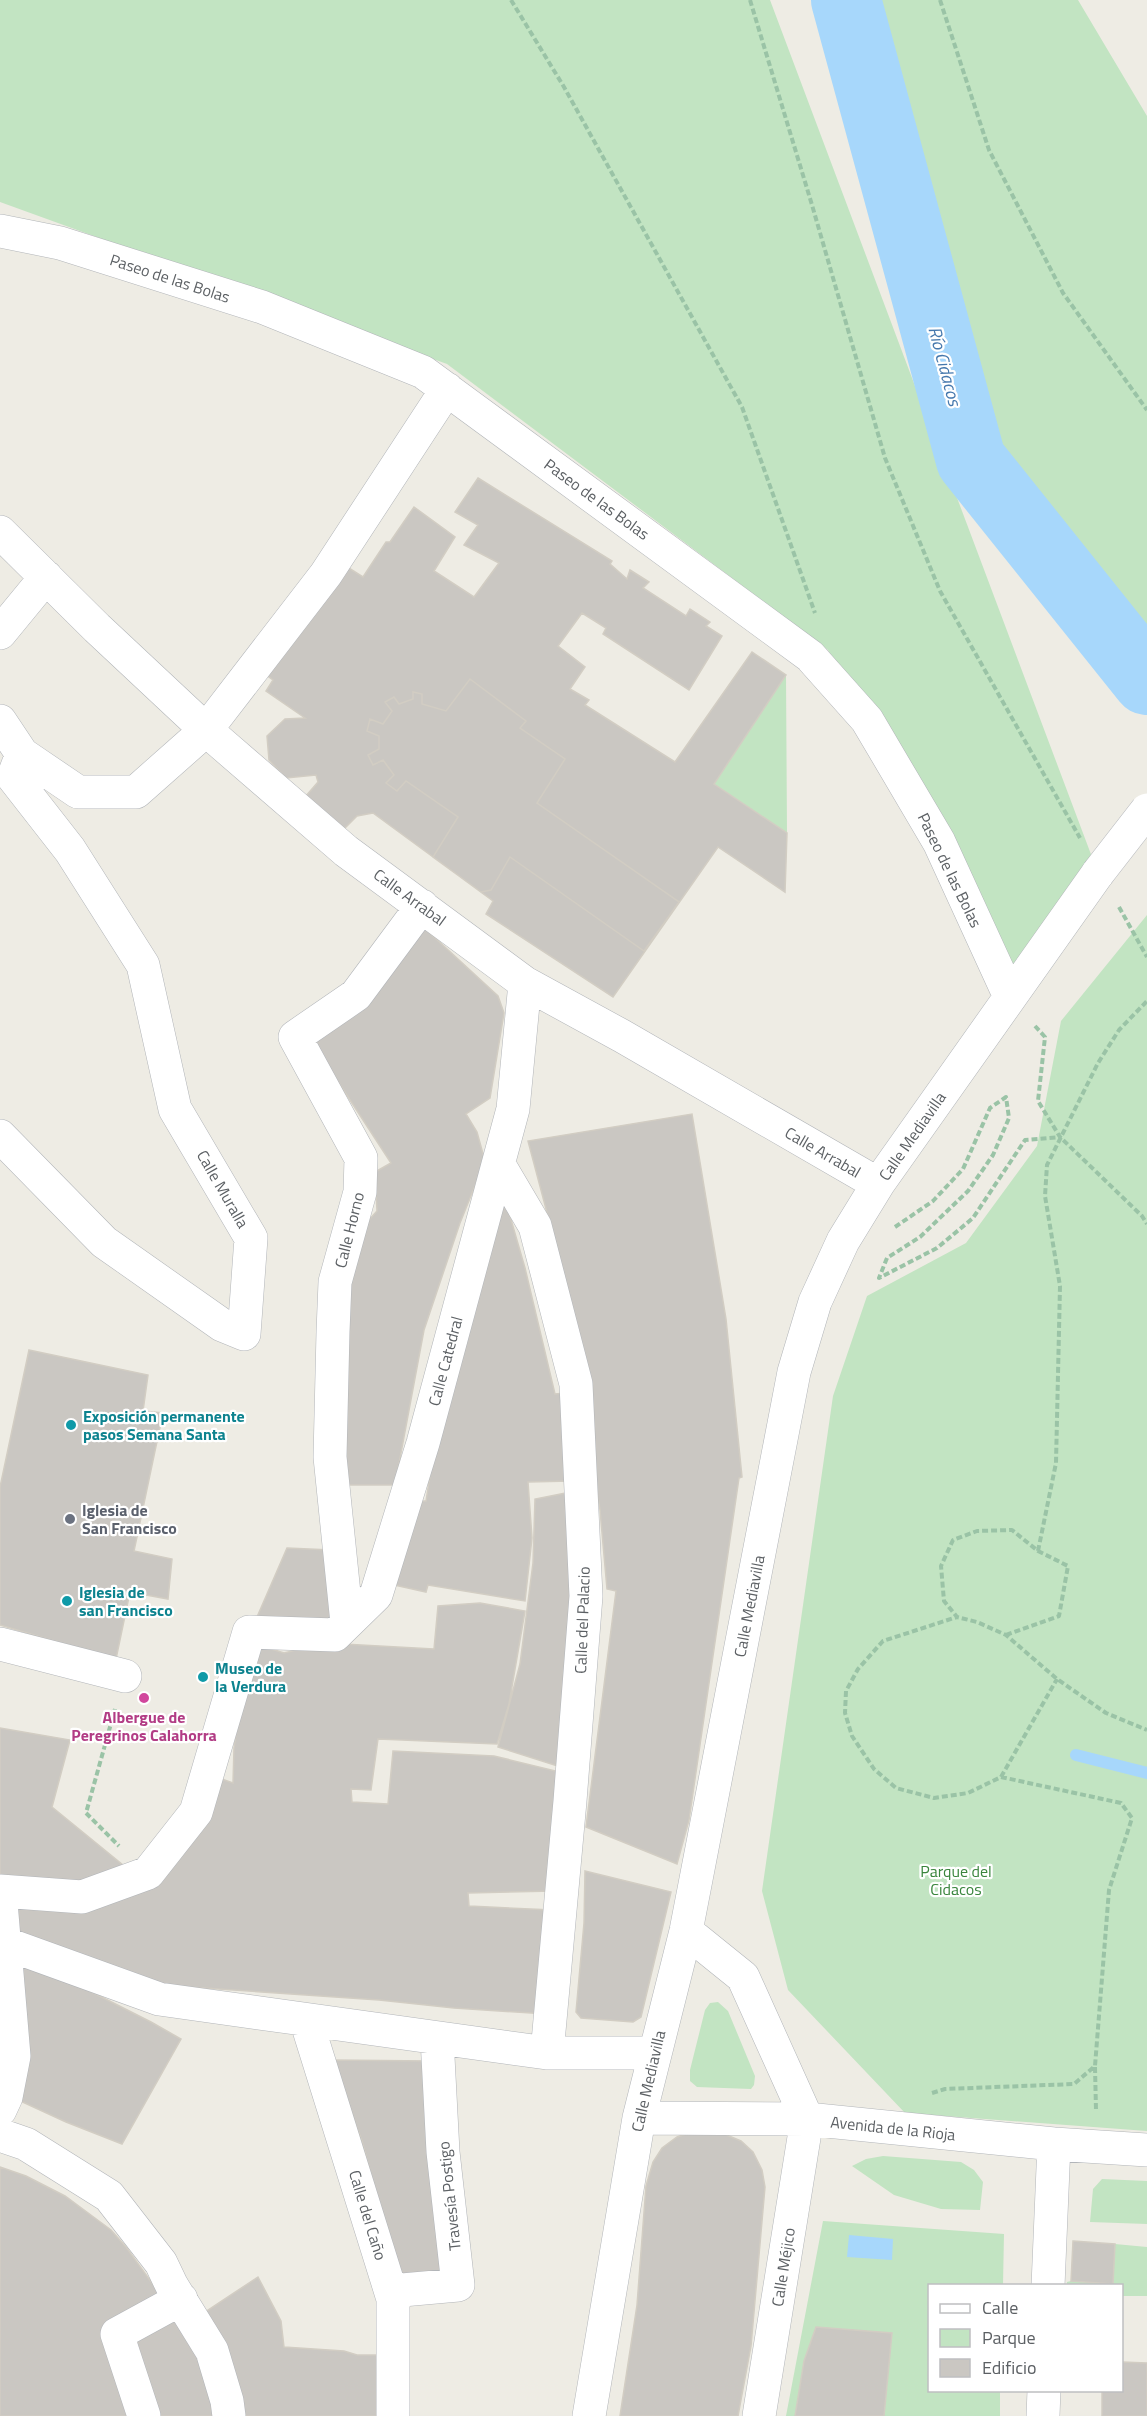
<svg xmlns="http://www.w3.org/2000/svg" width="1147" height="2416" font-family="'Titillium Web',sans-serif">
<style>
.green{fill:#c2e4c2}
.water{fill:#a7d7fb}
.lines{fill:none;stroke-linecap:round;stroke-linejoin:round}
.stream{stroke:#a7d7fb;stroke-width:12}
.river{stroke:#a7d7fb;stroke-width:70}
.building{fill:#cac7c2;stroke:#d2cdc3;stroke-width:1.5}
.minor-casing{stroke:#b2b5b9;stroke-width:34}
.path{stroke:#9ac3a6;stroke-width:4;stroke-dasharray:6 3;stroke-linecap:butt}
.minor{stroke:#fff;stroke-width:33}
.minor-bridge-casing{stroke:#b2b5b9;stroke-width:34;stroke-linecap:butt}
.minor-bridge{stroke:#fff;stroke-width:33}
.culture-dot{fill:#0f9aa8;stroke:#fff;stroke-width:2}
.worship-dot{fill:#6b7280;stroke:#fff;stroke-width:2}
.hotel-dot{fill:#d1479c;stroke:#fff;stroke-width:2}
.labels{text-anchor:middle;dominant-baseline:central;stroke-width:4.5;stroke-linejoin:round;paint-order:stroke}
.street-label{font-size:16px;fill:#5c6064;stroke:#fff}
.culture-label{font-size:16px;font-weight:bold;fill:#0d838f;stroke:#fff;text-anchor:start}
.worship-label{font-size:16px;font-weight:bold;fill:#5b616d;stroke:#fff;text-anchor:start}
.hotel-label{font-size:16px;font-weight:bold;fill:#b23c85;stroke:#fff}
.park-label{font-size:16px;fill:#3a853d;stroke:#fff}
.water-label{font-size:18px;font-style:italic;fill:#4578ad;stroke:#fff}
</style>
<rect width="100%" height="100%" fill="#eeece4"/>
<path class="green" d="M 0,0 L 770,0 L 1098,873 L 1010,997 L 828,650 L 447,364 L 0,202 Z
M 846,0 L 1078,0 L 1147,116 L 1147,680 L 971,460 Z
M 786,675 L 787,833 L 714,784 Z
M 1147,915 L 1147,2131 L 905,2113 L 788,1990 L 762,1891 L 833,1396 L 867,1296 L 966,1243 L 1037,1146 L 1061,1021 Z
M 718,2002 L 728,2011 L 755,2076 L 754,2085 L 751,2089 L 697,2087 L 690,2081 L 690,2070 L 705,2010 L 710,2003 Z
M 883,2156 L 961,2162 L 974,2170 L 983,2182 L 980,2210 L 941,2209 L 894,2195 L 852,2166 L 866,2159 Z
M 1102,2179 L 1147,2181 L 1147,2224 L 1090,2222 L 1093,2189 Z
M 823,2221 L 1004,2234 L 1003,2285 L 930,2286 L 930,2390 L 1000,2391 L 1000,2416 L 786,2416 Z
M 1115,2244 L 1147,2247 L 1147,2296 L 1122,2296 L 1122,2286 L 1067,2286 L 1067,2282 L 1071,2281 L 1113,2284 Z"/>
<path class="water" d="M 849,2235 L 893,2239 L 892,2260 L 847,2257 Z"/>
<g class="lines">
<path class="stream" d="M 1076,1755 L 1147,1773"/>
<path class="river" d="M 846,0 L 971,460 L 1147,680"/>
</g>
<path class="building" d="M 478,478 L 612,561 L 610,564 L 627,579 L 630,570 L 649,582 L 643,588 L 686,616 L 690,609 L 710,622 L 706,626 L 722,636 L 689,690 L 603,634 L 606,628 L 582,613 L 558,646 L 585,667 L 570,689 L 589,700 L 585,705 L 675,762 L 752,652 L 786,675 L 714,784 L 787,833 L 785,892 L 718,847 L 613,997 L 486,914 L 493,901 L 373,813 L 357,816 L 338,835 L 299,804 L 318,782 L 316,775 L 286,778 L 269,760 L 267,736 L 285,719 L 305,718 L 266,691 L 273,680 L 262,672 L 341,563 L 363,577 L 386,542 L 390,542 L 414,507 L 455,537 L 434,571 L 474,597 L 499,563 L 464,545 L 478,525 L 455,512 Z
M 470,679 L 526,721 L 520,728 L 565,759 L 537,803 L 679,902 L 644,951 L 510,857 L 491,890 L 481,892 L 433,857 L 458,817 L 406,781 L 397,791 L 386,783 L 394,775 L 383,760 L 373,765 L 368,755 L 379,749 L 379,736 L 367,731 L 370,719 L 383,724 L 392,711 L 385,702 L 394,697 L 399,704 L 413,699 L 413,692 L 422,694 L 422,704 L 446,711 Z
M 421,925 L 498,996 L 504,1013 L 490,1098 L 466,1114 L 477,1132 L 485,1161 L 460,1223 L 424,1330 L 395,1485 L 339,1485 L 348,1243 L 377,1211 L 375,1172 L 391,1163 L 309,1037 Z
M 692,1114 L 726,1319 L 742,1477 L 739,1478 L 689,1820 L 677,1864 L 586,1827 L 616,1591 L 607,1589 L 600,1510 L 563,1273 L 528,1141 Z
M 503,1192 L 525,1268 L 555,1394 L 565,1393 L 571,1481 L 528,1482 L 532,1538 L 525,1601 L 428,1585 L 426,1592 L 394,1585 L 411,1501 L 426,1501 L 433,1457 Z
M 29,1350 L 148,1375 L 143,1411 L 163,1413 L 134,1551 L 172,1559 L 168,1599 L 130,1592 L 116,1659 L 0,1625 L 0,1487 Z
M 576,1491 L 567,1769 L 498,1747 L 520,1664 L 533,1563 L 535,1499 Z
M 287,1548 L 331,1550 L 340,1620 L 257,1617 Z
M 480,1603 L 525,1611 L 509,1704 L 497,1744 L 378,1739 L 371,1790 L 351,1789 L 352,1802 L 388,1804 L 393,1751 L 494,1756 L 568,1774 L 553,1891 L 468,1893 L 469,1906 L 552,1910 L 546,2014 L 454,2008 L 379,2000 L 159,1985 L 9,1929 L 20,1899 L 164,1867 L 219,1778 L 233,1783 L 234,1748 L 240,1708 L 262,1646 L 284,1653 L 325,1643 L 434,1649 L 438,1606 Z
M 0,1728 L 70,1740 L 52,1807 L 129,1870 L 71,1886 L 0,1880 Z
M 585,1871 L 671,1892 L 641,2017 L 633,2022 L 581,2018 L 576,2012 L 584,1923 Z
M 12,1961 L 58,1975 L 151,2022 L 181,2039 L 122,2144 L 66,2122 L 16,2099 Z
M 331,2060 L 430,2061 L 452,2277 L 399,2278 L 362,2141 Z
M 717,2131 L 741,2141 L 753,2152 L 762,2170 L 765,2187 L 751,2346 L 738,2416 L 620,2416 L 637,2305 L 646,2186 L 653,2162 L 662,2148 L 677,2137 L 692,2132 Z
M 0,2167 L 26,2176 L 65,2196 L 111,2230 L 126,2247 L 165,2301 L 122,2326 L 137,2416 L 0,2416 Z
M 1073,2241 L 1115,2244 L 1113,2284 L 1071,2281 Z
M 258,2277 L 281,2321 L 284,2347 L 344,2351 L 357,2355 L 389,2355 L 384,2416 L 235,2416 L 199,2316 Z
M 176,2311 L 198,2343 L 222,2416 L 150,2416 L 123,2335 Z
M 816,2327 L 892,2333 L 884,2416 L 795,2416 L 804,2361 Z
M 1122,2362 L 1147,2363 L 1147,2416 L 1102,2416 L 1102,2390 L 1122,2390 Z"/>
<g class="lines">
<g class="minor-casing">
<path id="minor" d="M 0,231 L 60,243 L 262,307 L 423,372 L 810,656 L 867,720 L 939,842 L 1010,997
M 0,532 L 97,628 L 206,730 L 346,851 L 525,983 L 622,1036 L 878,1184
M 0,633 L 46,577
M 0,721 L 22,754 L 14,775
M 22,754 L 78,792 L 136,792 L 206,730 L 326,574 L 447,389
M 0,1136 L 104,1242 L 222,1325 L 244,1334 L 251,1238 L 175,1109 L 143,965 L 70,850 L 13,777
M 499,1165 L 535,1226 L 576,1384 L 586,1596 L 570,1801 L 547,2053
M 347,1623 L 330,1457 L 333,1332 L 335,1282 L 360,1192 L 361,1158 L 295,1037 L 356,995 L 422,906
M 0,1644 L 125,1676
M 0,1891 L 82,1897 L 148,1873 L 196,1812 L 249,1632 L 335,1635 L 376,1595 L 423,1443 L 513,1109 L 525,983
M 686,1931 L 743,1977 L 807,2119
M 4,1943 L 159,1999 L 547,2053 L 653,2053
M 306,2020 L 393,2299 L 393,2416
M 0,2110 L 6,2097 L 14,2056 L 0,1891
M 639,2118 L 807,2119 L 1054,2144 L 1147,2150
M 0,2135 L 26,2144 L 109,2196 L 161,2263 L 172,2286 L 212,2351 L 227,2401 L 229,2416
M 1048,2286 L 1054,2144
M 391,2291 L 458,2285 L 443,2152 L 437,2038
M 144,2416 L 117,2334 L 181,2299
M 589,2416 L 639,2118 L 686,1931 L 794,1372 L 815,1302 L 843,1241 L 878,1184 L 1098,873
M 759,2416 L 807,2119
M 1043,2416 L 1044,2390"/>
</g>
<path class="path" d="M 511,0 L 564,87 L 742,407 L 815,613
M 750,0 L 812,205 L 885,458 L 940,591 L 1080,838
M 940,0 L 989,150 L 1063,293 L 1147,410
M 1119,907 L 1147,957
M 1035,1026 L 1045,1037 L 1038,1101 L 1060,1137 L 1142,1216 L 1147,1224
M 895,1227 L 933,1201 L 963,1169 L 990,1108 L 1006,1097 L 1009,1118 L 993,1155 L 968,1191 L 920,1237 L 887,1258 L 879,1278 L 937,1248 L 973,1218 L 1025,1140 L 1060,1137
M 1038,1551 L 1056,1463 L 1060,1286 L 1045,1196 L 1047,1165 L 1098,1063 L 1119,1030 L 1147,1001
M 1006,1635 L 1059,1616 L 1068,1566 L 1038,1551 L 1012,1530 L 977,1531 L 953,1540 L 941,1566 L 944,1601 L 957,1617 L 977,1622 L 1006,1635 L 1057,1679 L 1106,1713 L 1147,1730
M 115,1709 L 86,1813 L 119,1846
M 1001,1777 L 1057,1679
M 1095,2067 L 1096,2110
M 932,2093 L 945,2089 L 1074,2084 L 1095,2066 L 1109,1890 L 1132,1818 L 1121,1803 L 1001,1777 L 968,1793 L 934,1798 L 896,1788 L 874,1769 L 852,1736 L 845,1713 L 846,1691 L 858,1669 L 883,1641 L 957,1617"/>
<use href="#minor" class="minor"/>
<g class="minor-bridge-casing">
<path id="minor-bridge" d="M 1098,873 L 1147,810"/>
</g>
<use href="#minor-bridge" class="minor-bridge"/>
</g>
<g class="culture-dot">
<circle cx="71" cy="1425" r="6"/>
<circle cx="67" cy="1601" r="6"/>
<circle cx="203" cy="1677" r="6"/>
</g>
<circle class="worship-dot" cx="70" cy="1519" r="6"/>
<circle class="hotel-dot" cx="144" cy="1698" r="6"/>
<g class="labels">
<g class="street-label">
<text transform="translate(170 278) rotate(18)">Paseo de las Bolas</text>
<text transform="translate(597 499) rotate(36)">Paseo de las Bolas</text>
<text transform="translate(950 870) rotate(64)">Paseo de las Bolas</text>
<text transform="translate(410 897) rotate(36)">Calle Arrabal</text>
<text transform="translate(912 1136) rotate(-55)">Calle Mediavilla</text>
<text transform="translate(823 1152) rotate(30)">Calle Arrabal</text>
<text transform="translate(223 1189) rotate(60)">Calle Muralla</text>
<text transform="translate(349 1230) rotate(-76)">Calle Horno</text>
<text transform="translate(445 1361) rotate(-75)">Calle Catedral</text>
<text transform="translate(749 1606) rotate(-79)">Calle Mediavilla</text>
<text transform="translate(582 1620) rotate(-88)">Calle del Palacio</text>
<text transform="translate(648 2081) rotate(-77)">Calle Mediavilla</text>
<text transform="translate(893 2128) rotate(6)">Avenida de la Rioja</text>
<text transform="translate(449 2196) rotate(-96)">Travesía Postigo</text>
<text transform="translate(368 2215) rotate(73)">Calle del Caño</text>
<text transform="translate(783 2267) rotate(-81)">Calle Méjico</text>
</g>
<g class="culture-label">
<text x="83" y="1416">Exposición permanente<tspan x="83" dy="18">pasos Semana Santa</tspan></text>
<text x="79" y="1592">Iglesia de<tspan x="79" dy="18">san Francisco</tspan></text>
<text x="215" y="1668">Museo de<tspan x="215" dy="18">la Verdura</tspan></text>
</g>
<g class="worship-label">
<text x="82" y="1510">Iglesia de<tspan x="82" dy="18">San Francisco</tspan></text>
</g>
<g class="hotel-label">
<text x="144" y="1717">Albergue de<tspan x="144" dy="18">Peregrinos Calahorra</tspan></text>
</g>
<g class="park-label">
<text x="956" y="1871">Parque del<tspan x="956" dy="18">Cidacos</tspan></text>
</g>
<g class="water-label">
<text transform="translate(945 366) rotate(75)">Río Cidacos</text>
</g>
</g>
<rect x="928" y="2284" width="195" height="108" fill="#ffffff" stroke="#bebfc1" stroke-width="1.5"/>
<rect x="940" y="2304" width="30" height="9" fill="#ffffff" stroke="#bebfc1" stroke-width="1.5"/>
<text x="982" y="2314" font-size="18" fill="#5c6064">Calle</text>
<rect x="940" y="2329" width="30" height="18" fill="#c2e4c2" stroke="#bebfc1" stroke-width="1.5"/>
<text x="982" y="2344" font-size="18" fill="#5c6064">Parque</text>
<rect x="940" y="2359" width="30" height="18" fill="#cac7c2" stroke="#bebfc1" stroke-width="1.5"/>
<text x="982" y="2374" font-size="18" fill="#5c6064">Edificio</text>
</svg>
